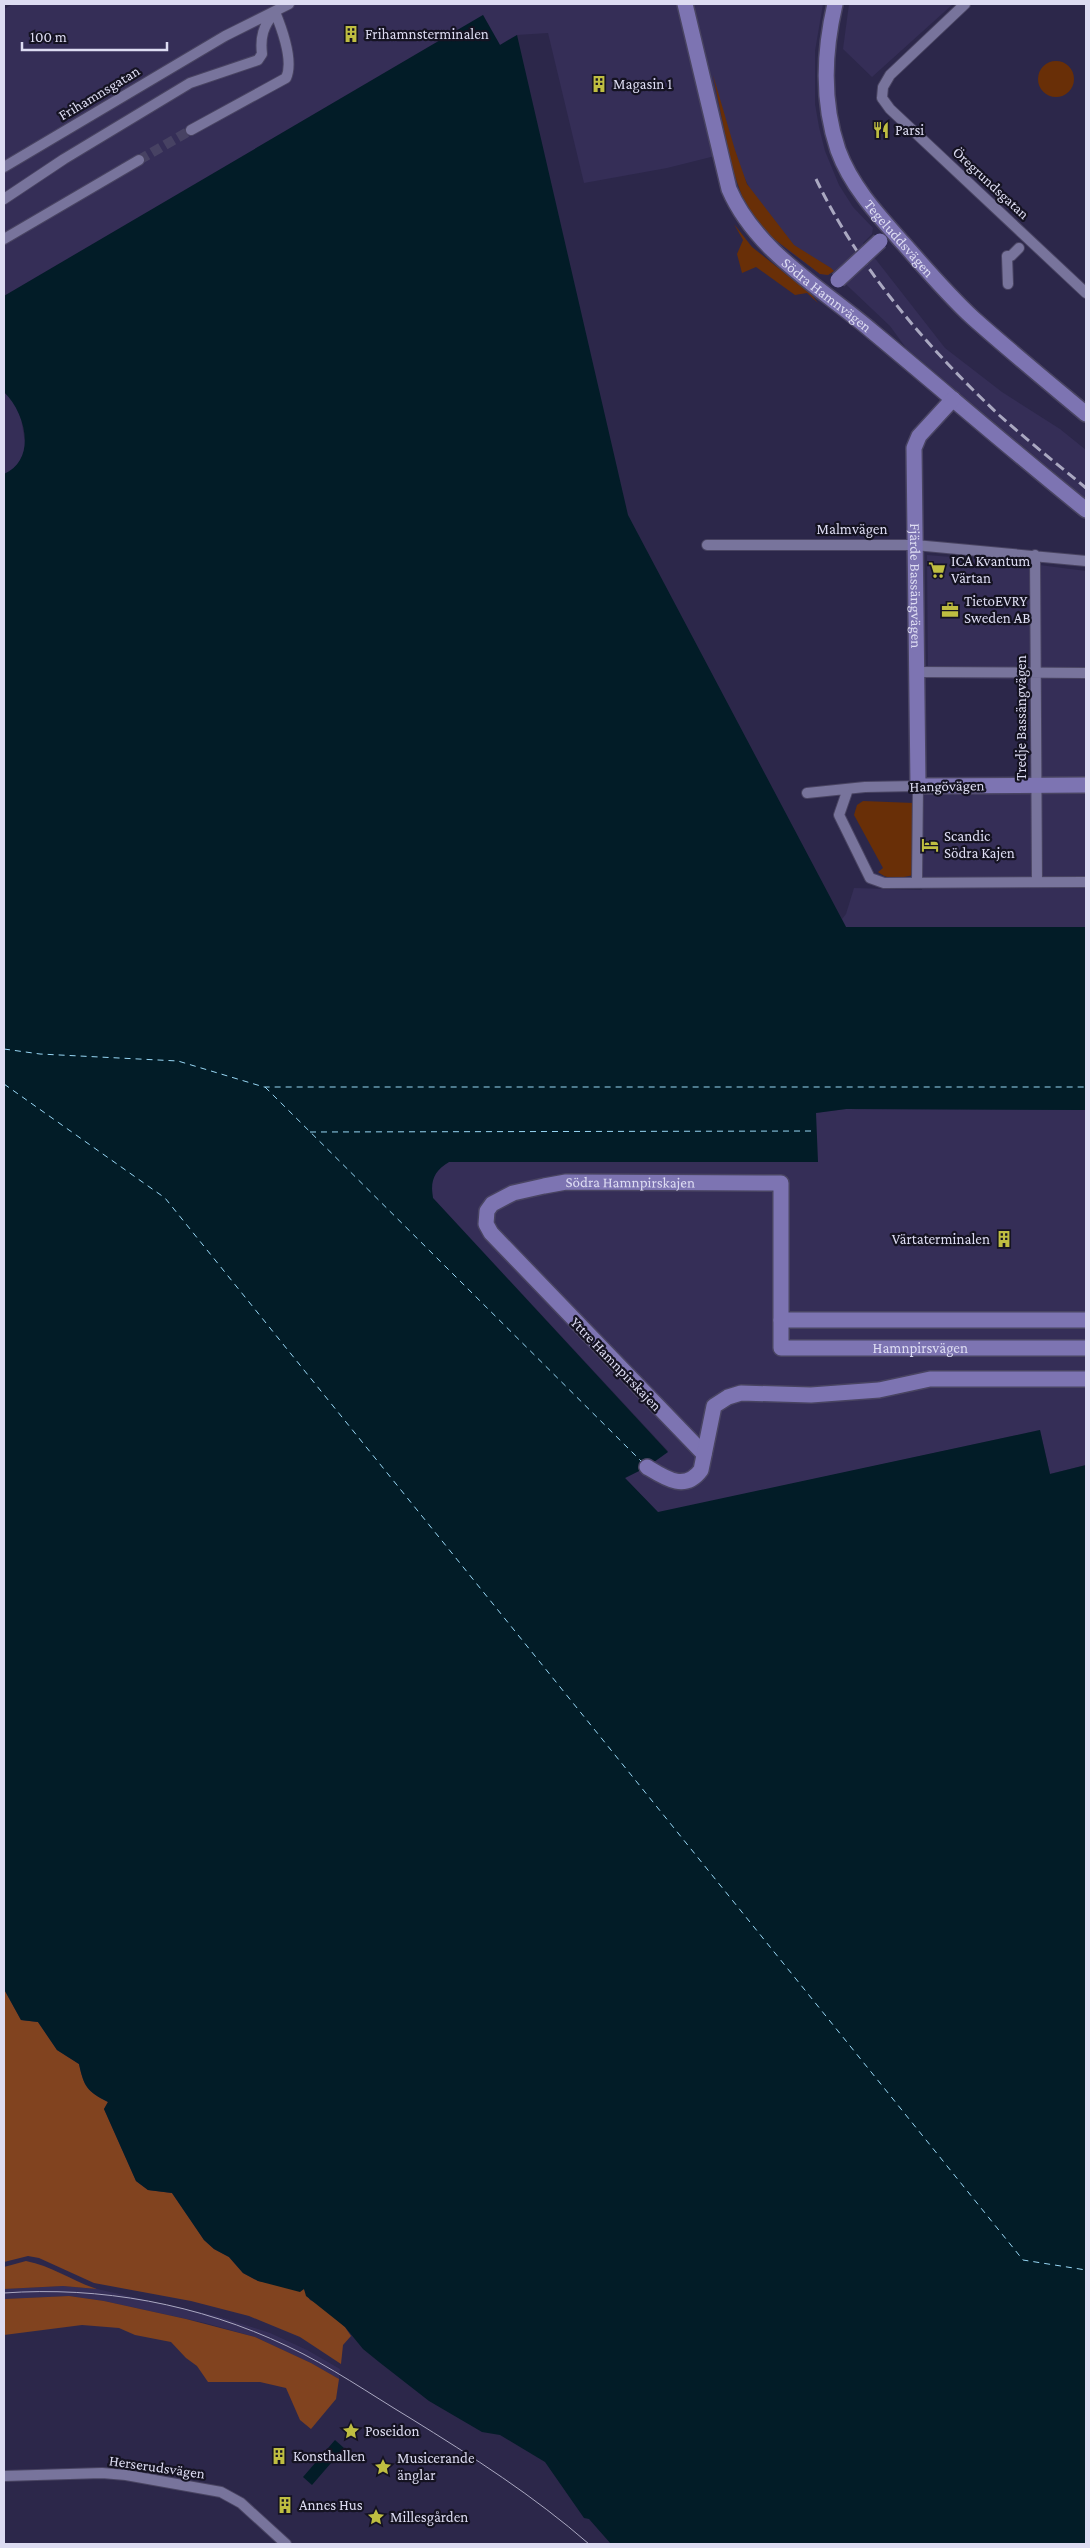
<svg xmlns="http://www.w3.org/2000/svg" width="1090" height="2548" font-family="'Crimson Pro',serif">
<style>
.built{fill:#352e57}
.green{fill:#692f07}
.forest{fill:#81431f}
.water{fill:#021c27}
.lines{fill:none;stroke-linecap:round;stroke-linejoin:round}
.ferry{stroke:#98d7f5;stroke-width:1;stroke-dasharray:6 5;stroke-linecap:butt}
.street-tunnel{stroke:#474263;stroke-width:10;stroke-dasharray:10 5;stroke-linecap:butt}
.street-casing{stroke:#494462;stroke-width:12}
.secondary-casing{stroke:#494462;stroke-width:18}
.street{stroke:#78749c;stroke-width:10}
.secondary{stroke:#7d74b2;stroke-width:15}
.tram{stroke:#aaa8c1;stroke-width:1}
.rail{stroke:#aaa8c1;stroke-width:3;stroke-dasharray:10 5;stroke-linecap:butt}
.secondary-bridge-casing{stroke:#494462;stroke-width:18;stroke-linecap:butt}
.secondary-bridge{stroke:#7d74b2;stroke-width:15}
.labels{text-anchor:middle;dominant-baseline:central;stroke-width:4.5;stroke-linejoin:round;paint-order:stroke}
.poi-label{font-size:15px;fill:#dddcf2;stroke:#151322;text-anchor:start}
.street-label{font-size:15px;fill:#dddcf2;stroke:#151322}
</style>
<rect width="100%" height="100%" fill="#2c274a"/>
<path class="built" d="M 13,4 L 823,4 L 815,51 L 815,104 L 819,127 L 825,151 L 839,185 L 853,207 L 873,228 L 872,234 L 863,243 L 945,348 L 1002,392 L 1060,429 L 1086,450 L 1086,499 L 906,348 L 890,326 L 833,272 L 828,275 L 820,274 L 777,242 L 742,173 L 735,151 L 667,168 L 584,183 L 548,33 L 517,35 L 500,45 L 483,15 L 4,296 L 4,9 Z
M 849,4 L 953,4 L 872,77 L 843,49 Z
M 4,392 L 14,402 L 21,419 L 26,449 L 16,469 L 4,474 Z
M 927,555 L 1024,563 L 1086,571 L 1086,927 L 846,927 L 842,919 L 846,914 L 854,888 L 922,890 L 923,794 L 1027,794 L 1032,775 L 1027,680 L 928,678 Z
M 846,1109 L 1086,1110 L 1086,1465 L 1050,1474 L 1040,1430 L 658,1513 L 625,1478 L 647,1467 L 668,1451 L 433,1198 L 431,1184 L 434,1175 L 439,1167 L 449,1162 L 817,1162 L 815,1113 Z
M 63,2286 L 97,2289 L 217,2316 L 270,2333 L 307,2350 L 340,2369 L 339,2379 L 311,2363 L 255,2337 L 205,2323 L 104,2301 L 69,2296 L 4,2299 L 4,2289 Z"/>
<path class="green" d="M1038 79a18 18 0 1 1 36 0a18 18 0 1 1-36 0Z
M 713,75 L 735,150 L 747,184 L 794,245 L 831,268 L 834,271 L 828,275 L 820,274 L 769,235 L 756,220 L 742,196 L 732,168 Z
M 734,224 L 752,247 L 811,294 L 818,303 L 807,293 L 795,295 L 756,267 L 742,273 L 737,254 L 743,240 Z
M 863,801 L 914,803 L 914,875 C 900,878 889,881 878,872 L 883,868 L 854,815 L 857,805 Z"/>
<path class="forest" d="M 4,1965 L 5,1991 L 21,2020 L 38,2022 L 57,2050 L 79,2064 C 84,2087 87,2091 108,2102 L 104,2109 L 136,2181 L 148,2190 L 172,2193 L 204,2240 L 214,2249 L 229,2257 L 243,2273 L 258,2281 L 304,2289 L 310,2300 L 319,2304 L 345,2327 L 351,2336 L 343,2345 L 341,2364 L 300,2337 L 249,2316 L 191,2301 L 94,2283 L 39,2258 L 28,2256 L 4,2262 Z
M 26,2261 C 52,2266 72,2281 97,2289 L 63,2286 L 4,2289 L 4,2267 Z
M 69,2296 L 104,2301 L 186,2319 L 255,2337 L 311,2363 L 339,2379 L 336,2399 L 311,2429 L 300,2420 L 286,2388 L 260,2382 L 208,2382 L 197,2366 L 186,2358 L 171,2342 L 135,2335 L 119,2328 L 82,2325 L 4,2335 L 4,2299 Z"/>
<path class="water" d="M 483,15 L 500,45 L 517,35 L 628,515 L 846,927 L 1086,927 L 1086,1110 L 846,1109 L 816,1113 L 818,1162 L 449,1162 C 434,1171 430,1181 433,1198 L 668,1452 L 647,1467 L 625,1478 L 658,1512 L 1040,1430 L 1050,1474 L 1086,1465 L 1086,2544 L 611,2544 L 589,2519 L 584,2518 L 545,2462 L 500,2435 L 482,2432 L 429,2401 L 379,2362 L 363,2349 L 345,2327 L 306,2296 L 304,2289 L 300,2292 L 258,2281 L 243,2273 L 229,2257 L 214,2249 L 204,2240 L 172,2193 L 148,2190 L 136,2181 L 104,2109 L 108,2102 C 87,2091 84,2087 79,2064 L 57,2050 L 38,2022 L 21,2020 L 5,1991 L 4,474 C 37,460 26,413 4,392 L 4,296 Z
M 335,2440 L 344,2448 L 312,2485 L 303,2477 Z"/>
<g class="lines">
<path class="ferry" d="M 4,1049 L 40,1054 L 178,1061 L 264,1087 L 1086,1087
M 4,1084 L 165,1198 L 1023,2260 L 1086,2270
M 265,1087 L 643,1463
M 310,1132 L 815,1131"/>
<path class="street-tunnel" d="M 139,160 L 191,130"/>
<g class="street-casing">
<path id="street" d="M 965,4 L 890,75 L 883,87 L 882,98 L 890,109 L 1086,293
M 4,167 L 225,36 L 289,4
M 4,199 L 64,159 L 190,83 L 258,60 L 262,54 C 260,37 263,26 275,12 C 282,29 294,61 286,78 L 191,130
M 4,239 L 139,160
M 1008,284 L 1007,256 L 1011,256 L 1019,248
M 707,545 L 915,545 L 1086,561
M 1035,555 L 1037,882
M 916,672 L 1086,673
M 848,789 L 839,815 L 870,878 L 884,883 L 1086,882
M 807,793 L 865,787 L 918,786 L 917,882
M 4,2476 L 102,2473 L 126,2475 L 221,2492 L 241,2503 L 286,2544"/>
</g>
<g class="secondary-casing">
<g id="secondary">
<path id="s1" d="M 685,4 L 729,189 C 756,252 823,289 873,332 C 944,391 1014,452 1086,510"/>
<path id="s2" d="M 835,4 C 824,51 822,103 838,150 C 851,186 878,215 903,243 C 926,269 948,295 973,318 C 1010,351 1049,383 1086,414"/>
<path id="s3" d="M 953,399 L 919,436 L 914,448 L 918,786 L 1086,785"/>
<path d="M 781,1320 L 1086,1320"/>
<path id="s4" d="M 704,1454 L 491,1233 L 486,1224 L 487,1211 L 492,1204 L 513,1193 L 544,1186 L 566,1182 L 781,1183 L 781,1348 L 1086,1348"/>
<path d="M 647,1467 C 665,1478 685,1492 701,1470 L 714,1406 L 728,1397 L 741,1393 L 811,1395 L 879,1390 L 930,1379 L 1086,1379"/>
</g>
</g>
<use href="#street" class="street"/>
<use href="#secondary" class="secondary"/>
<path class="tram" d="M 4,2293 C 100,2286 199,2304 287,2346 C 330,2366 370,2394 410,2418 C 473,2457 534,2496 589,2544"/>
<path class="rail" d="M 816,179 C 859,269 927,347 999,415 C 1027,440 1057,464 1086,488"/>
<g class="secondary-bridge-casing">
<path id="secondary-bridge" d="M 838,280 L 880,241"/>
</g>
<use href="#secondary-bridge" class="secondary-bridge"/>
</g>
<defs>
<g id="building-bare" transform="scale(1.35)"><path d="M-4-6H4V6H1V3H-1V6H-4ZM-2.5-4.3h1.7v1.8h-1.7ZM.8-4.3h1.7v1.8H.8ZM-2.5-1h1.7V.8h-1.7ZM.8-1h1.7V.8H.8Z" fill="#bfbe41" stroke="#151322" stroke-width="2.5" paint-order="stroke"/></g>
<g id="restaurant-bare" transform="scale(1.35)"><path d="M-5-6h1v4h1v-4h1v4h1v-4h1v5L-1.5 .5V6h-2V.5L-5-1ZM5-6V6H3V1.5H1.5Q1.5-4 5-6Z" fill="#bfbe41" stroke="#151322" stroke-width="2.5" paint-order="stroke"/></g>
<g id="supermarket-bare" transform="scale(1.35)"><path d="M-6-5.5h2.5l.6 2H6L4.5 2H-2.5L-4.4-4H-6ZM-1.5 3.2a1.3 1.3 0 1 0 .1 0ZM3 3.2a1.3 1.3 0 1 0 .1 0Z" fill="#bfbe41" stroke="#151322" stroke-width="2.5" paint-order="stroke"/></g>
<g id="office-bare" transform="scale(1.35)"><path d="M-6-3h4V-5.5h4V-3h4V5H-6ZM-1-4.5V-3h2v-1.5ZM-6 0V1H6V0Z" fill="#bfbe41" stroke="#151322" stroke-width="2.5" paint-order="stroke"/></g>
<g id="hotel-bare" transform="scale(1.35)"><path d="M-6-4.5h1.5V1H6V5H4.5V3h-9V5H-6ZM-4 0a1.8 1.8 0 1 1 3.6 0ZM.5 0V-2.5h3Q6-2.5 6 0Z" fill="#bfbe41" stroke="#151322" stroke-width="2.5" paint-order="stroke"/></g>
<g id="sight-bare" transform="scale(1.35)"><path d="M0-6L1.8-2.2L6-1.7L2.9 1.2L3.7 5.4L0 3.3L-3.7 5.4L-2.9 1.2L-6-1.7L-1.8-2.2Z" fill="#bfbe41" stroke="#151322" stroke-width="2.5" paint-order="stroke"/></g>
</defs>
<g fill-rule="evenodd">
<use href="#building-bare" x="351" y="34"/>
<use href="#building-bare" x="599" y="84"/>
<use href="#restaurant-bare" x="881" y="130"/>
<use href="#supermarket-bare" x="937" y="570"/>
<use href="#office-bare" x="950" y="610"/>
<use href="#hotel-bare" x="930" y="845"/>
<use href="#building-bare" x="1004" y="1239"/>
<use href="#sight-bare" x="351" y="2431"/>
<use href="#building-bare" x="279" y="2456"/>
<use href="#sight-bare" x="383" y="2467"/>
<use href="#building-bare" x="285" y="2505"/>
<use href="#sight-bare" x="376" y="2517"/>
</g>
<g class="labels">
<g class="poi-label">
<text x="365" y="34">Frihamnsterminalen</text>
<text x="613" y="84">Magasin 1</text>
<text x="895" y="130">Parsi</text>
<text x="951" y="561">ICA Kvantum<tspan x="951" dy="17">Värtan</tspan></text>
<text x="964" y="601">TietoEVRY<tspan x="964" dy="17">Sweden AB</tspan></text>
<text x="944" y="836">Scandic<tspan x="944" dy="17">Södra Kajen</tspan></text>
<text x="990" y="1239" text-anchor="end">Värtaterminalen</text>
<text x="365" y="2431">Poseidon</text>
<text x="293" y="2456">Konsthallen</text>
<text x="397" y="2458">Musicerande<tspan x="397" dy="17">änglar</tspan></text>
<text x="299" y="2505">Annes Hus</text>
<text x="390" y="2517">Millesgården</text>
</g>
<g class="street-label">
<text transform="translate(99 93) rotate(-31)">Frihamnsgatan</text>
<text transform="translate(991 183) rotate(43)">Öregrundsgatan</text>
<text stroke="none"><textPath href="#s2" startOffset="256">Tegeluddsvägen</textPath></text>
<text stroke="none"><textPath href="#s1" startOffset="336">Södra Hamnvägen</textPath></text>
<text x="852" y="529">Malmvägen</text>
<text stroke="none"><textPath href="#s3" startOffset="201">Fjärde Bassängvägen</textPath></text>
<text transform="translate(1021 718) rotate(-90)">Tredje Bassängvägen</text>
<text transform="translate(947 786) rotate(-1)">Hangövägen</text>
<text stroke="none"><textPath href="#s4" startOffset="481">Södra Hamnpirskajen</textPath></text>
<text stroke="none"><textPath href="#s4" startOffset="936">Hamnpirsvägen</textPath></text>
<text transform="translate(616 1364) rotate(46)">Yttre Hamnpirskajen</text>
<text transform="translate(157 2467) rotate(8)">Herserudsvägen</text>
</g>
</g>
<rect width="1090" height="2548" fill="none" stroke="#dddcf2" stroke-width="10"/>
<path d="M22 42v8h145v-8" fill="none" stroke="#dddcf2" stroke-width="2.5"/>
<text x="30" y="42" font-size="15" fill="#dddcf2" stroke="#151322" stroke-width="4" paint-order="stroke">100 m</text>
</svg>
